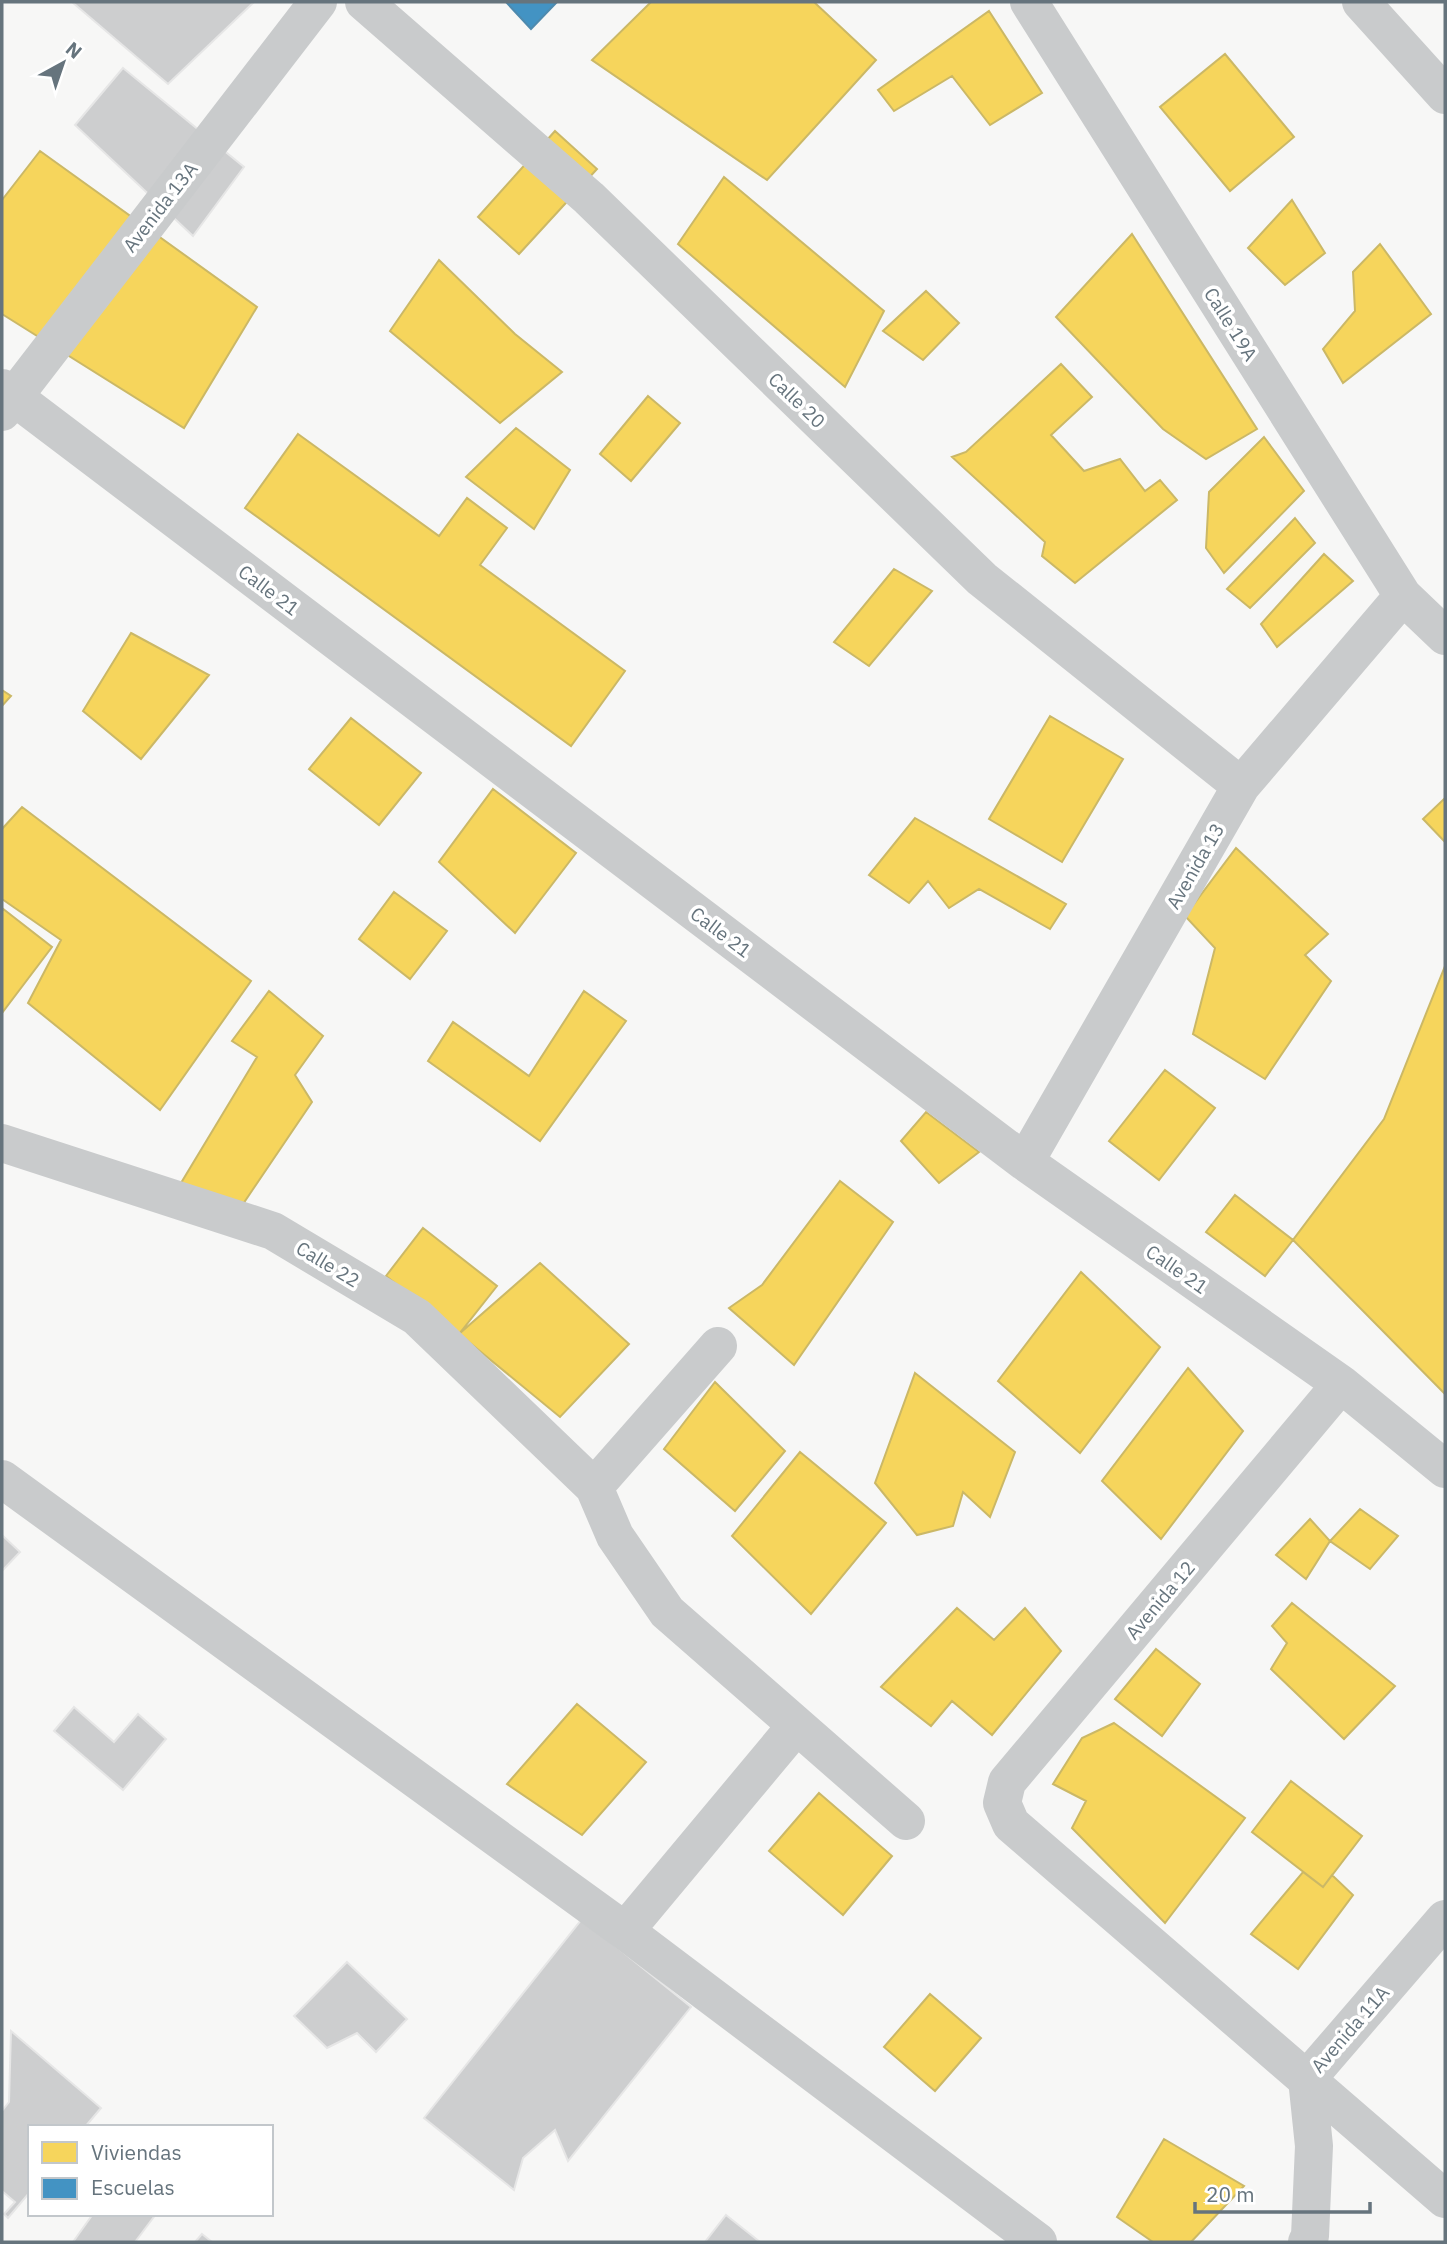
<svg xmlns="http://www.w3.org/2000/svg" width="1447" height="2244" font-family="'IBM Plex Sans',sans-serif">
<style>
.homes{fill:#f6d55c;stroke:#cbb866;stroke-width:2}
.schools{fill:#4393c3;stroke:#4e8aae;stroke-width:2}
.building{fill:#cdcecf;stroke:#e6e6e6;stroke-width:2}
.lines{fill:none;stroke-linecap:round;stroke-linejoin:round}
.minor{stroke:#c9cbcc;stroke-width:38}
.labels{text-anchor:middle;dominant-baseline:central;stroke-width:7;stroke-linejoin:round;paint-order:stroke}
.street-label{font-size:19px;fill:#66747d;stroke:#fff}
</style>
<rect width="100%" height="100%" fill="#f7f7f6"/>
<path class="homes" d="M 651,2 L 814,2 L 876,60 L 767,180 L 592,60 Z
M 989,11 L 1042,93 L 990,125 L 952,76 L 894,111 L 878,90 Z
M 1225,54 L 1294,137 L 1230,191 L 1160,107 Z
M 555,131 L 597,169 L 519,254 L 478,217 Z
M 40,151 L 257,307 L 184,428 L 2,314 L 2,200 Z
M 724,177 L 884,311 L 845,387 L 678,244 Z
M 1292,200 L 1325,253 L 1285,285 L 1248,248 Z
M 1132,234 L 1257,429 L 1206,459 L 1163,429 L 1056,317 Z
M 1380,244 L 1431,314 L 1343,383 L 1323,349 L 1355,311 L 1353,272 Z
M 439,260 L 515,334 L 562,372 L 500,423 L 390,331 Z
M 926,291 L 959,323 L 923,360 L 883,331 Z
M 1061,364 L 1092,397 L 1051,435 L 1084,471 L 1120,459 L 1145,491 L 1160,480 L 1177,500 L 1075,583 L 1042,556 L 1045,542 L 952,457 L 966,452 Z
M 648,396 L 680,423 L 631,481 L 600,454 Z
M 516,428 L 570,470 L 534,529 L 466,477 Z
M 298,434 L 439,536 L 467,498 L 507,528 L 480,565 L 625,671 L 571,746 L 245,508 Z
M 1264,437 L 1304,491 L 1224,573 L 1206,548 L 1209,492 Z
M 1295,518 L 1315,543 L 1250,608 L 1227,589 Z
M 1324,554 L 1353,581 L 1277,647 L 1261,624 Z
M 894,569 L 932,591 L 869,666 L 834,642 Z
M 131,633 L 209,675 L 141,759 L 83,711 Z
M 2,690 L 11,696 L 2,706 Z
M 1050,716 L 1123,759 L 1062,862 L 989,819 Z
M 351,718 L 421,773 L 379,825 L 309,769 Z
M 493,789 L 576,853 L 515,933 L 439,862 Z
M 1445,798 L 1445,842 L 1423,819 Z
M 22,807 L 251,981 L 160,1110 L 28,1003 L 61,940 L 2,899 L 2,829 Z
M 915,818 L 1066,904 L 1050,929 L 979,889 L 949,908 L 928,881 L 909,903 L 869,875 Z
M 1236,848 L 1328,934 L 1305,955 L 1331,981 L 1265,1079 L 1193,1034 L 1215,948 L 1185,916 Z
M 394,892 L 447,931 L 410,979 L 359,939 Z
M 2,908 L 52,947 L 2,1013 Z
M 1445,966 L 1445,1394 L 1293,1240 L 1384,1119 Z
M 269,991 L 323,1036 L 295,1075 L 312,1102 L 241,1207 L 178,1188 L 257,1057 L 232,1041 Z
M 584,991 L 626,1021 L 540,1141 L 428,1061 L 453,1022 L 529,1076 Z
M 1165,1070 L 1215,1108 L 1159,1180 L 1109,1141 Z
M 926,1112 L 979,1152 L 939,1183 L 901,1141 Z
M 840,1181 L 893,1222 L 794,1365 L 729,1308 L 762,1285 Z
M 1235,1195 L 1293,1240 L 1265,1276 L 1206,1232 Z
M 423,1228 L 497,1286 L 459,1334 L 386,1276 Z
M 540,1263 L 629,1344 L 560,1417 L 459,1334 Z
M 1081,1272 L 1160,1347 L 1080,1453 L 998,1381 Z
M 1188,1368 L 1243,1431 L 1161,1539 L 1102,1481 Z
M 915,1373 L 1015,1452 L 990,1517 L 963,1492 L 953,1526 L 917,1535 L 875,1483 Z
M 715,1382 L 785,1451 L 735,1511 L 664,1449 Z
M 800,1452 L 886,1523 L 811,1614 L 732,1536 Z
M 1360,1509 L 1398,1536 L 1370,1569 L 1330,1541 Z
M 1310,1519 L 1330,1541 L 1306,1579 L 1276,1555 Z
M 1292,1603 L 1395,1686 L 1344,1739 L 1271,1669 L 1287,1643 L 1272,1626 Z
M 957,1608 L 994,1640 L 1025,1608 L 1061,1651 L 992,1735 L 952,1701 L 931,1726 L 881,1687 Z
M 1156,1649 L 1200,1684 L 1162,1736 L 1115,1699 Z
M 577,1704 L 646,1762 L 582,1835 L 507,1784 Z
M 1114,1723 L 1245,1818 L 1165,1923 L 1072,1828 L 1086,1801 L 1053,1784 L 1082,1738 Z
M 1291,1781 L 1362,1836 L 1323,1887 L 1252,1832 Z
M 819,1793 L 892,1856 L 843,1915 L 769,1851 Z
M 1303,1872 L 1323,1887 L 1332,1875 L 1353,1895 L 1298,1969 L 1251,1934 Z
M 930,1994 L 981,2038 L 935,2091 L 884,2047 Z
M 1164,2139 L 1244,2186 L 1191,2242 L 1153,2242 L 1117,2217 Z"/>
<path class="schools" d="M 506,2 L 557,2 L 531,29 Z"/>
<path class="building" d="M 72,2 L 254,2 L 168,84 Z
M 123,68 L 244,167 L 193,236 L 75,125 Z
M 2,1535 L 20,1552 L 2,1571 Z
M 74,1707 L 114,1742 L 138,1714 L 166,1739 L 123,1790 L 54,1731 Z
M 582,1919 L 691,2007 L 568,2161 L 555,2130 L 523,2158 L 514,2190 L 424,2118 Z
M 347,1962 L 407,2019 L 376,2052 L 357,2033 L 327,2048 L 294,2016 Z
M 11,2031 L 101,2108 L 85,2127 L 30,2127 L 30,2192 L 8,2218 L 4,2214 L 15,2202 L 2,2191 L 2,2111 L 9,2102 Z
M 93,2214 L 156,2214 L 135,2242 L 73,2242 Z
M 726,2215 L 760,2242 L 705,2242 Z
M 202,2234 L 212,2242 L 195,2242 Z"/>
<g class="lines">
<path class="minor" d="M 364,2 L 589,198 L 982,579 L 1241,786
M 1029,2 L 1403,596 L 1445,636
M 1361,2 L 1445,95
M 2,388 L 1025,1162 L 1341,1384 L 1445,1469
M 2,412 L 318,2
M 2,1143 L 273,1231 L 417,1317 L 594,1487
M 1025,1162 L 1241,786 L 1403,596
M 718,1346 L 594,1487 L 615,1536 L 667,1612 L 906,1821
M 1341,1384 L 1007,1782 L 1002,1803 L 1011,1824 L 1445,2199
M 2,1479 L 625,1931 L 1038,2242
M 625,1931 L 796,1726
M 1307,2242 L 1310,2236 L 1314,2146 L 1307,2079 L 1445,1919"/>
</g>
<g class="labels">
<g class="street-label">
<text transform="translate(160 207) rotate(-52)">Avenida 13A</text>
<text transform="translate(1231 324) rotate(58)">Calle 19A</text>
<text transform="translate(797 400) rotate(44)">Calle 20</text>
<text transform="translate(269 590) rotate(37)">Calle 21</text>
<text transform="translate(1195 866) rotate(-60)">Avenida 13</text>
<text transform="translate(721 932) rotate(37)">Calle 21</text>
<text transform="translate(328 1264) rotate(31)">Calle 22</text>
<text transform="translate(1177 1269) rotate(35)">Calle 21</text>
<text transform="translate(1160 1600) rotate(-50)">Avenida 12</text>
<text transform="translate(1350 2029) rotate(-49)">Avenida 11A</text>
</g>
</g>
<rect width="1447" height="2244" fill="none" stroke="#66747d" stroke-width="7"/>
<rect x="28" y="2125" width="245" height="91" fill="#ffffff" stroke="#c2c7cb" stroke-width="2"/>
<rect x="42" y="2142" width="35" height="21" fill="#f6d55c" stroke="#c2c7cb" stroke-width="2"/>
<text x="91" y="2160" font-size="21" fill="#66747d">Viviendas</text>
<rect x="42" y="2178" width="35" height="21" fill="#4393c3" stroke="#c2c7cb" stroke-width="2"/>
<text x="91" y="2195" font-size="21" fill="#66747d">Escuelas</text>
<g transform="translate(63 63) rotate(40)" stroke="#ffffff" stroke-width="5" paint-order="stroke">
<path d="M0-5L12 26L0 18L-12 26Z" fill="#66747d"/>
<text y="-10" font-size="19" font-weight="bold" text-anchor="middle" fill="#66747d">N</text>
</g>
<path d="M1195 2202v10h175v-10" fill="none" stroke="#66747d" stroke-width="3.5"/>
<text x="1206" y="2202" font-size="21" fill="#66747d" stroke="#ffffff" stroke-width="5" paint-order="stroke">20 m</text>
</svg>
